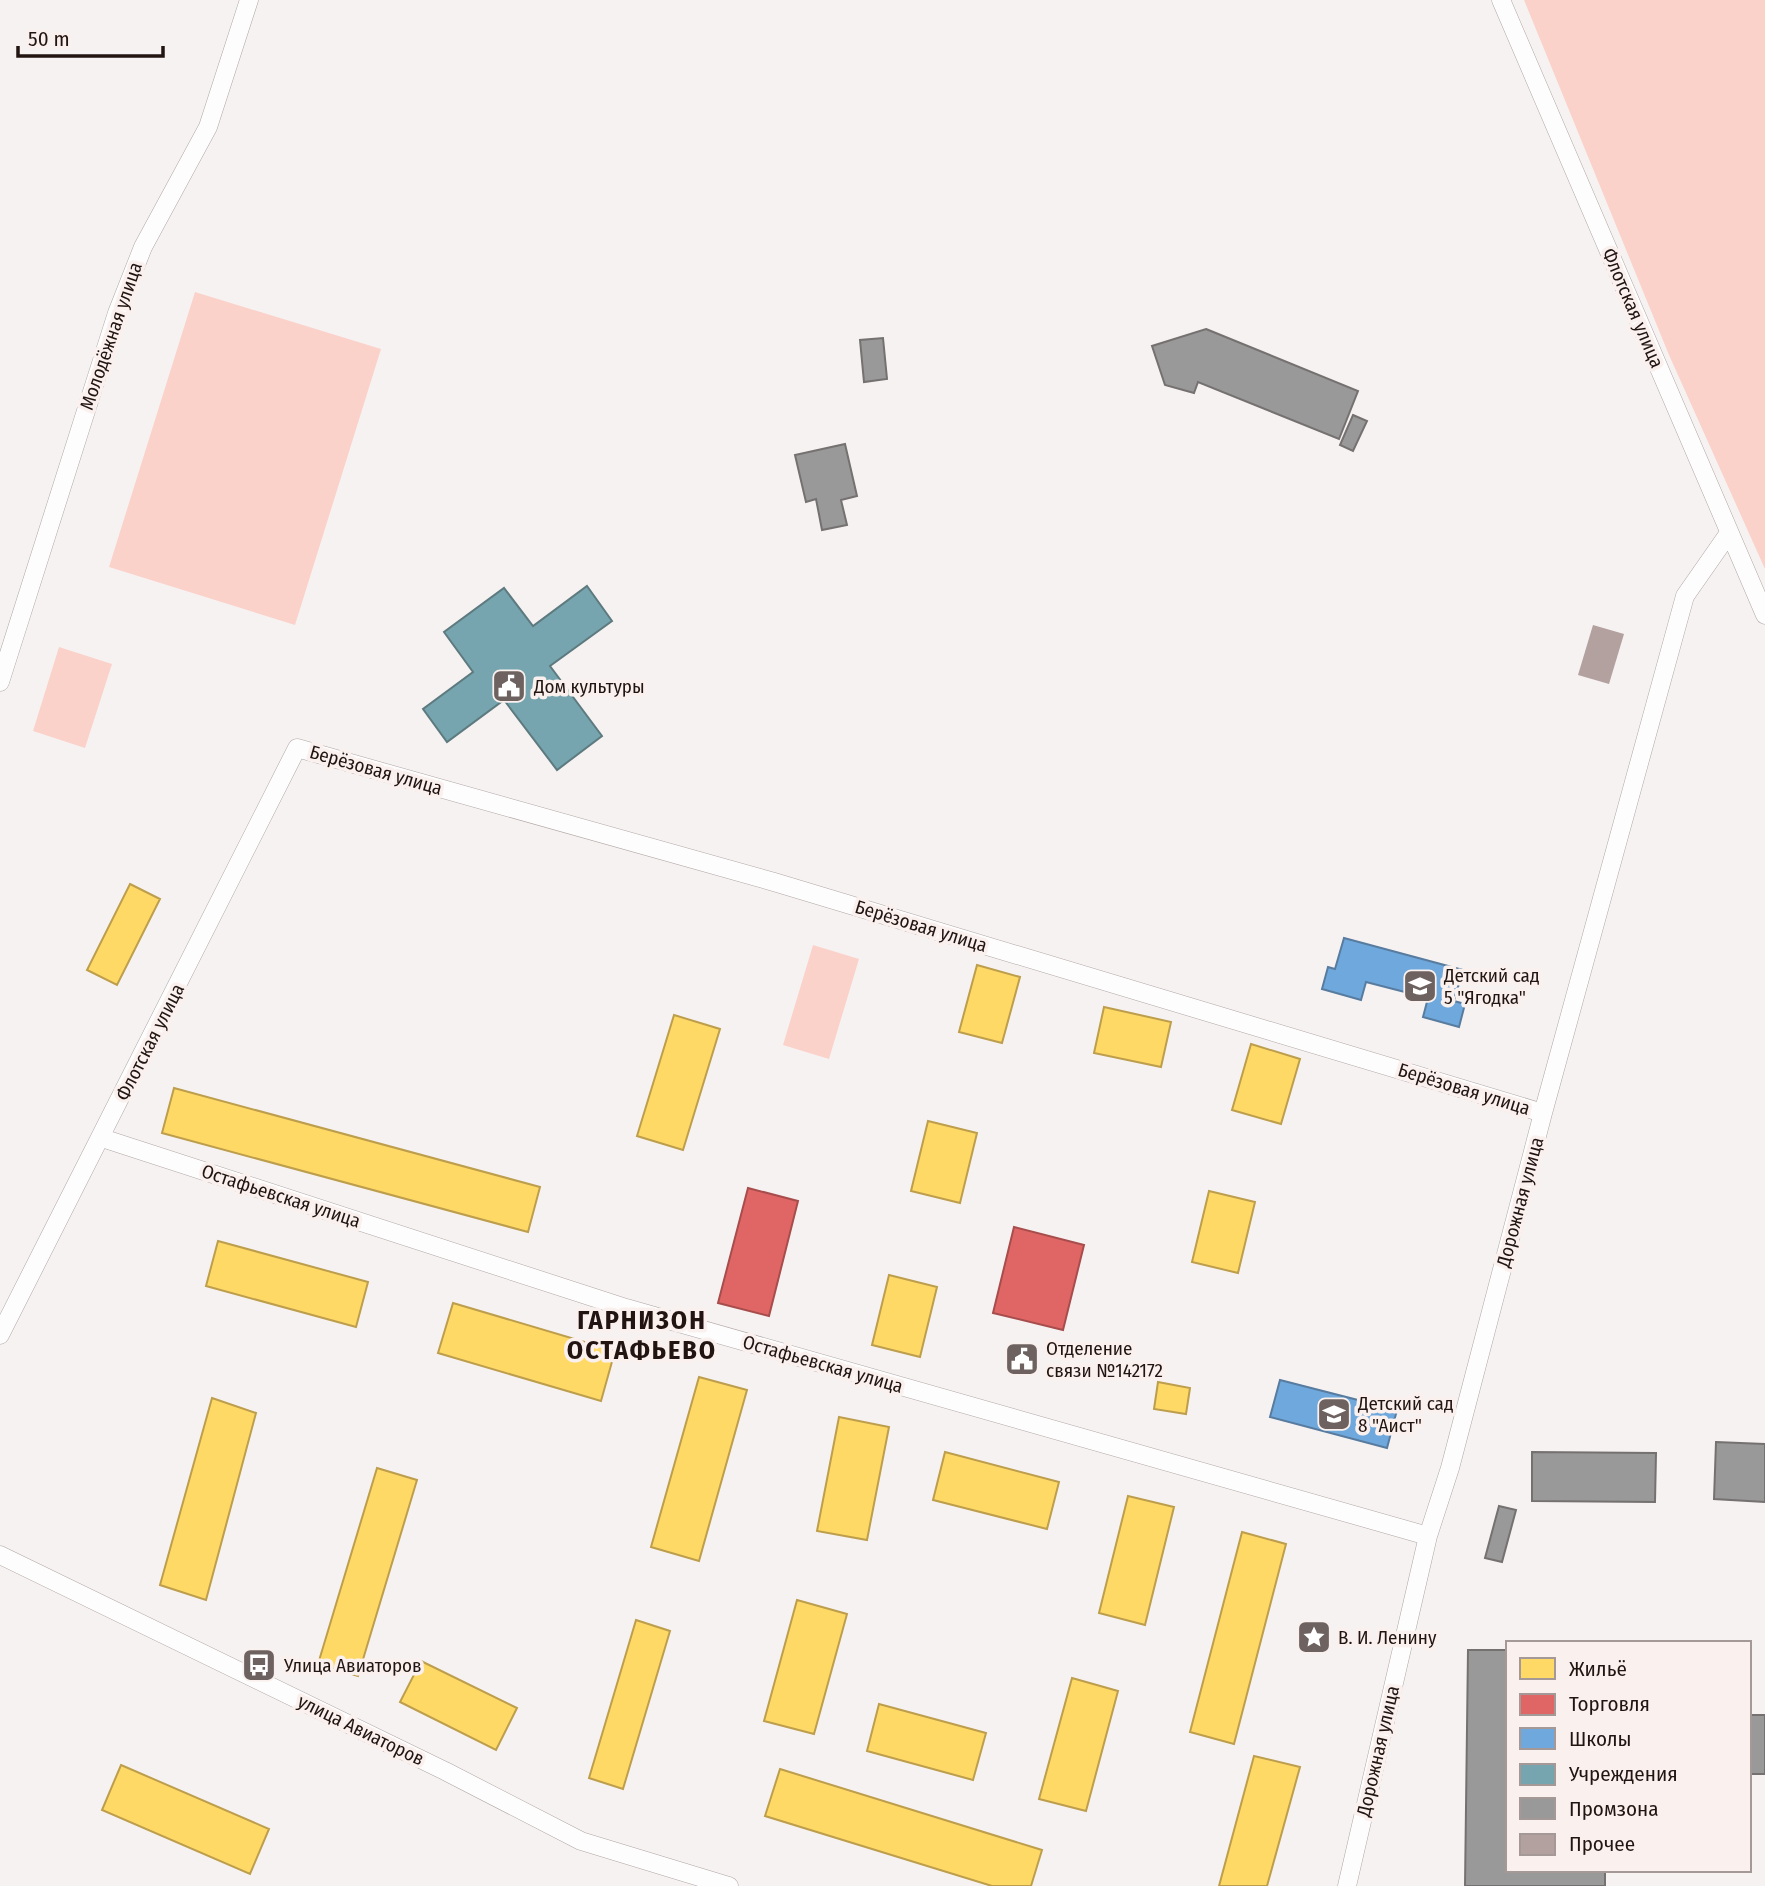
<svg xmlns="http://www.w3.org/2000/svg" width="1765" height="1886" font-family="'Fira Sans Condensed',sans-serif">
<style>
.green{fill:#fad2ca}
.homes{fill:#ffd966;stroke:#bd9e4c;stroke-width:2}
.shops{fill:#e06666;stroke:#a74d4c;stroke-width:2}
.schools{fill:#6fa8dc;stroke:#587c9f;stroke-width:2}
.public{fill:#76a5af;stroke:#5d7a7f;stroke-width:2}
.industry{fill:#999;stroke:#757170;stroke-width:2}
.building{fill:#b2a19e}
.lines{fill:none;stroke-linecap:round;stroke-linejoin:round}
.minor-casing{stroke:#afa6a4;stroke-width:19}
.minor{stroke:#fefdfd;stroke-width:18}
.labels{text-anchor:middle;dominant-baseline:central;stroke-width:7;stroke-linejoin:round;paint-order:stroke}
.street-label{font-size:19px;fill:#221410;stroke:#faf1ef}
.poi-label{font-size:19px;fill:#221410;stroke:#faf1ef;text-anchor:start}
.district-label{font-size:26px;font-weight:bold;letter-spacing:2px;fill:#221410;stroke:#faf1ef}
</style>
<rect width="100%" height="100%" fill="#f7f2f2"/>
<path class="green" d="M 1524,0 L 1765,0 L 1765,569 L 1669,355 Z
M 195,292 L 381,349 L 295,625 L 109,567 Z
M 59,647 L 112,664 L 85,748 L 33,731 Z
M 813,945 L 859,959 L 829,1059 L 783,1045 Z"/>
<path class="homes" d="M 130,884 L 160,899 L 117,985 L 87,970 Z
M 977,965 L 1020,977 L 1002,1043 L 959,1032 Z
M 1104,1007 L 1171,1022 L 1161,1067 L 1094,1053 Z
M 674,1015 L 720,1029 L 683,1150 L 637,1136 Z
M 1251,1044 L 1300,1059 L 1281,1124 L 1232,1110 Z
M 174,1088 L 540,1187 L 528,1232 L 162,1133 Z
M 928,1121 L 977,1133 L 960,1203 L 911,1191 Z
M 1209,1191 L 1255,1202 L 1238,1273 L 1192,1262 Z
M 218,1241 L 368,1282 L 356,1327 L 206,1286 Z
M 889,1275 L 937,1287 L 920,1357 L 872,1345 Z
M 453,1303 L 615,1351 L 601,1401 L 438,1353 Z
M 699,1377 L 747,1390 L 699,1561 L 651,1547 Z
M 1158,1382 L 1190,1388 L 1186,1414 L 1154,1409 Z
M 212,1398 L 256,1413 L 206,1600 L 160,1585 Z
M 839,1417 L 889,1427 L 867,1540 L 817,1531 Z
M 945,1452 L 1059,1482 L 1047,1529 L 933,1500 Z
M 377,1468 L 417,1480 L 358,1676 L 318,1664 Z
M 1128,1496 L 1174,1507 L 1145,1625 L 1099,1613 Z
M 1242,1532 L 1286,1544 L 1234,1744 L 1190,1732 Z
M 797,1600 L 847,1614 L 814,1734 L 764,1721 Z
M 636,1620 L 670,1631 L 623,1789 L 589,1778 Z
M 421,1661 L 517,1708 L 496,1750 L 400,1702 Z
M 1072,1678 L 1118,1691 L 1086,1811 L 1039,1799 Z
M 879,1704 L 986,1733 L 973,1780 L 867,1751 Z
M 1254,1756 L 1300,1767 L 1267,1886 L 1219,1886 Z
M 121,1765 L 269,1829 L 250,1874 L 102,1810 Z
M 780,1769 L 1042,1850 L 1031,1886 L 992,1886 L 765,1816 Z"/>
<path class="shops" d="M 748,1188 L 798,1201 L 769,1316 L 718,1303 Z
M 1014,1227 L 1084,1245 L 1063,1330 L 993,1313 Z"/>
<path class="schools" d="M 1344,938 L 1463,970 L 1454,1001 L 1465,1004 L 1459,1027 L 1423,1017 L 1428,998 L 1366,982 L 1361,1000 L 1322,989 L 1328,967 L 1335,969 Z
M 1280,1380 L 1397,1410 L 1387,1448 L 1270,1417 Z"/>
<path class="public" d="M 587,586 L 612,621 L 550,666 L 602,736 L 557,770 L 504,700 L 447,742 L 423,709 L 473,672 L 444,632 L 504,588 L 533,626 Z"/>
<path class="industry" d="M 1206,329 L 1358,391 L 1339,439 L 1198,382 L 1194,393 L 1165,385 L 1152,346 Z
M 883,338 L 887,379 L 864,382 L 860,340 Z
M 1353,415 L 1367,421 L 1353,451 L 1340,445 Z
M 845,444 L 857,496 L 841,500 L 847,525 L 822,530 L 816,499 L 806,502 L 795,455 Z
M 1716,1442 L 1765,1444 L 1765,1502 L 1714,1499 Z
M 1532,1452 L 1656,1453 L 1655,1502 L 1532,1501 Z
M 1499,1506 L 1516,1510 L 1502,1562 L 1485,1558 Z
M 1468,1650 L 1508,1650 L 1508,1870 L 1605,1870 L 1605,1886 L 1465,1886 Z
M 1749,1715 L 1765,1715 L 1765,1774 L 1749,1774 Z"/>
<path class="building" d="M 1593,625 L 1624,634 L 1609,684 L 1578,675 Z"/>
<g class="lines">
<g class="minor-casing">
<path id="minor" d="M 1501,0 L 1765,615
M 0,682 L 117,313 L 143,247 L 208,127 L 249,0
M 102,1138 L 626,1308 L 1428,1536
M 0,1335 L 297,748 L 774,882 L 1543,1113
M 0,1555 L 445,1771 L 581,1841 L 729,1886
M 1347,1886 L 1428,1536 L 1450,1468 L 1543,1113 L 1685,596 L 1729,533"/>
</g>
<use href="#minor" class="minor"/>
</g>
<defs>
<g id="civic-square" transform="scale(1.75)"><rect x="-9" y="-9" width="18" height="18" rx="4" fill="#6d625f" stroke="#faf1ef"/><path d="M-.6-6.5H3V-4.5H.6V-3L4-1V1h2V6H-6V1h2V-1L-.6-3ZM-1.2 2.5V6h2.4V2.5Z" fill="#fff"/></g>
<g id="school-square" transform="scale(1.75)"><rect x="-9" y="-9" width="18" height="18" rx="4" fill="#6d625f" stroke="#faf1ef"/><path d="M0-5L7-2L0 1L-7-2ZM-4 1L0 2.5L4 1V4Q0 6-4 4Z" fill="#fff"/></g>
<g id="sight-square" transform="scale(1.75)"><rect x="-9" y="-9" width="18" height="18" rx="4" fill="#6d625f" stroke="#faf1ef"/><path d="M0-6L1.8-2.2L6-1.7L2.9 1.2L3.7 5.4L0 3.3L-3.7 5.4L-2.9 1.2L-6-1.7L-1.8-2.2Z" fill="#fff"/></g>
<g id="bus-square" transform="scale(1.75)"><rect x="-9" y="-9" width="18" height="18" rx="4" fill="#6d625f" stroke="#faf1ef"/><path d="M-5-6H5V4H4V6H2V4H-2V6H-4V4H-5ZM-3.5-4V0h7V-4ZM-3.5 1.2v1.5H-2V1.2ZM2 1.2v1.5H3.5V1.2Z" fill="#fff"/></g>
</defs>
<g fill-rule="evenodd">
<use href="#civic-square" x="509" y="686"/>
<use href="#school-square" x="1420" y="986"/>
<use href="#civic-square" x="1022" y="1359"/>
<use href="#school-square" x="1334" y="1414"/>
<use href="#sight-square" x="1314" y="1637"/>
<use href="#bus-square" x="259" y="1665"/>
</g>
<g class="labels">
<g class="street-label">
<text transform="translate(1633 308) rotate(67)">Флотская улица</text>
<text transform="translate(111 336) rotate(-71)">Молодёжная улица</text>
<text transform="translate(376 770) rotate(16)">Берёзовая улица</text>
<text transform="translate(921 926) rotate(17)">Берёзовая улица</text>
<text transform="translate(150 1042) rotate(-63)">Флотская улица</text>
<text transform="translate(1464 1089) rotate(17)">Берёзовая улица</text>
<text transform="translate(281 1196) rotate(18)">Остафьевская улица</text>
<text transform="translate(1520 1202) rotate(-75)">Дорожная улица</text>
<text transform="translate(823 1364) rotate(16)">Остафьевская улица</text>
<text transform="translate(361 1730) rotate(26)">улица Авиаторов</text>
<text transform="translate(1378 1751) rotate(-77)">Дорожная улица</text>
</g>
<g class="poi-label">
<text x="534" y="686">Дом культуры</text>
<text x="1444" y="975">Детский сад<tspan x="1444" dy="22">5 "Ягодка"</tspan></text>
<text x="1046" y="1348">Отделение<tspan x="1046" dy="22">связи №142172</tspan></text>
<text x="1358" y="1403">Детский сад<tspan x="1358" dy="22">8 "Аист"</tspan></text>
<text x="1338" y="1637">В. И. Ленину</text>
<text x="284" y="1665">Улица Авиаторов</text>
</g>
<g class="district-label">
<text x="642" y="1320">ГАРНИЗОН<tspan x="642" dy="30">ОСТАФЬЕВО</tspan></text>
</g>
</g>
<rect x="1506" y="1641" width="245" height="231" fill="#faf1ef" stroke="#a49996" stroke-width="2"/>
<rect x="1520" y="1658" width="35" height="21" fill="#ffd966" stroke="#a49996" stroke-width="2"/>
<text x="1569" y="1676" font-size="21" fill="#221410">Жильё</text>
<rect x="1520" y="1694" width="35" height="21" fill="#e06666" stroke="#a49996" stroke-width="2"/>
<text x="1569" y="1711" font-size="21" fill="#221410">Торговля</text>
<rect x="1520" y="1728" width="35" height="21" fill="#6fa8dc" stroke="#a49996" stroke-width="2"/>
<text x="1569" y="1746" font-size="21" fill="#221410">Школы</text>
<rect x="1520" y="1764" width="35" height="21" fill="#76a5af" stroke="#a49996" stroke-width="2"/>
<text x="1569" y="1781" font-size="21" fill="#221410">Учреждения</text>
<rect x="1520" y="1798" width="35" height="21" fill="#999999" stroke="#a49996" stroke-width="2"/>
<text x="1569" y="1816" font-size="21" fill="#221410">Промзона</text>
<rect x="1520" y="1834" width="35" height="21" fill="#b2a19e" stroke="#a49996" stroke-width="2"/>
<text x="1569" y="1851" font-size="21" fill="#221410">Прочее</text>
<path d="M18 46v10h145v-10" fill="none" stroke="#221410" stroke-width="3.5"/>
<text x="28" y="46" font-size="21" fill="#221410" stroke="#faf1ef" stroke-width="5" paint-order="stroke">50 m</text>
</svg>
